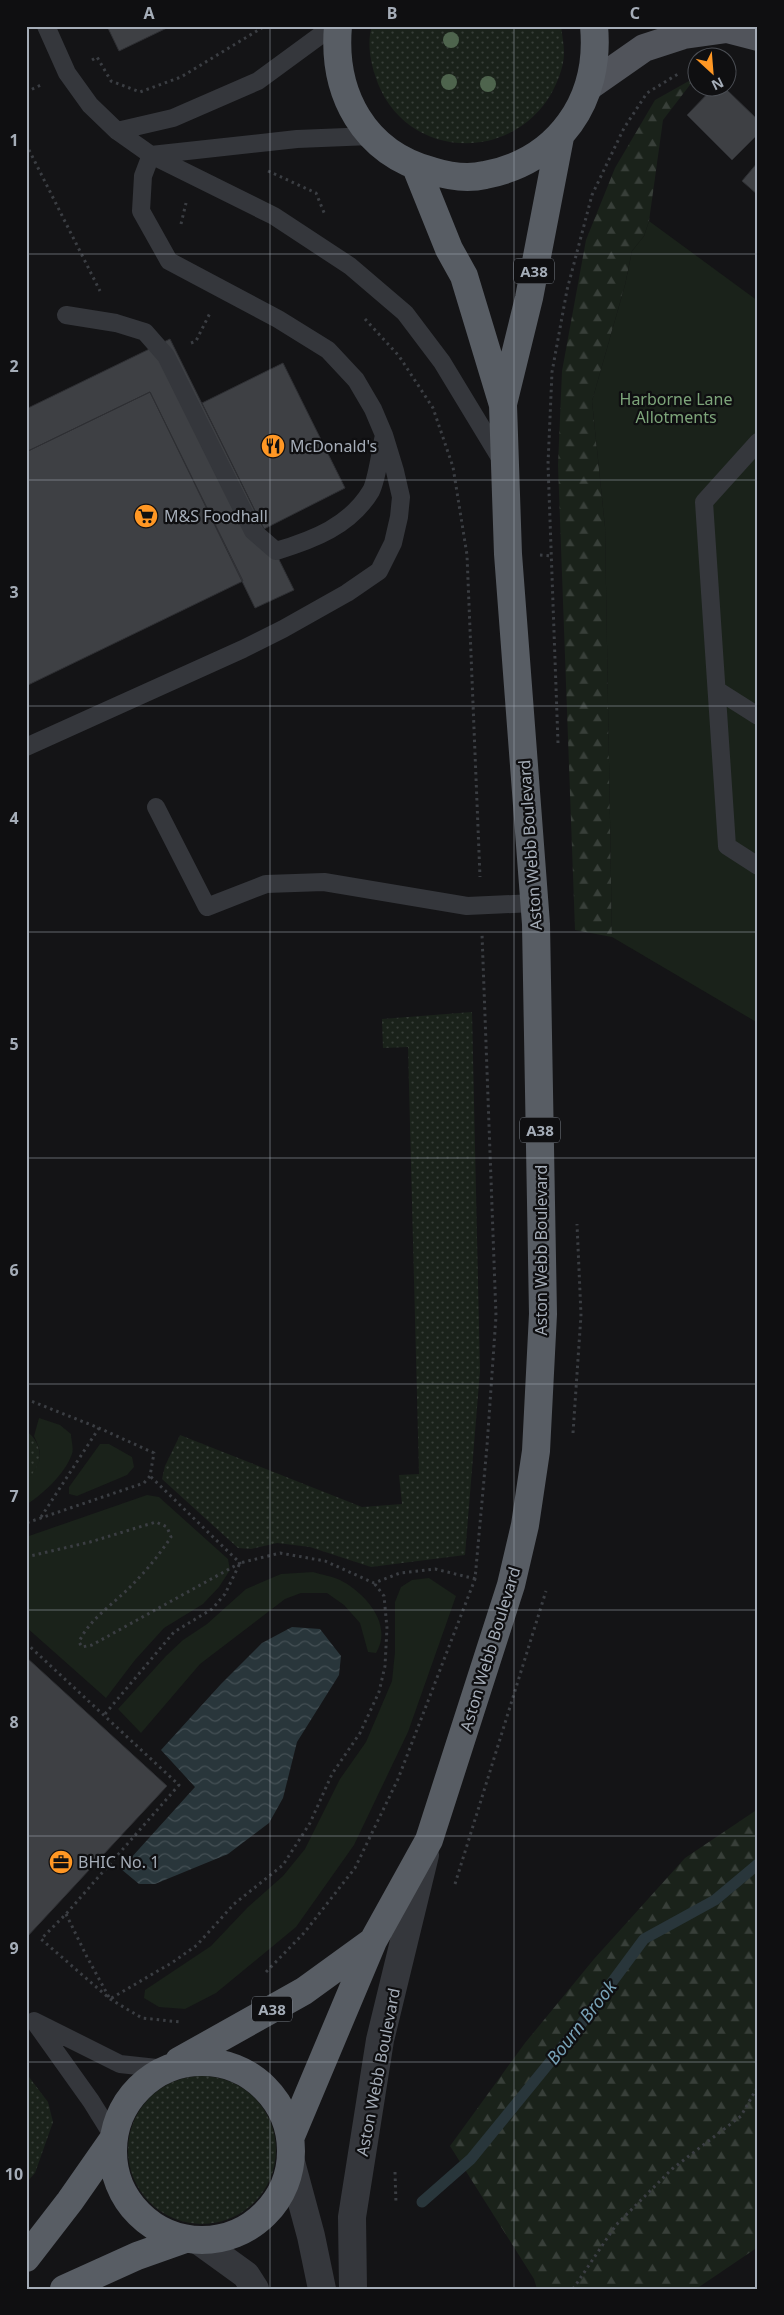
<svg xmlns="http://www.w3.org/2000/svg" width="784" height="2315" font-family="'Noto Sans',sans-serif">
<style>
.grass{fill:url(#grass-dots)}
.forest{fill:url(#forest-firs)}
.garden{fill:#1a221a}
.water{fill:url(#water-waves)}
.lines{fill:none;stroke-linecap:round;stroke-linejoin:round}
.stream{stroke:#29363b;stroke-width:11}
.building{fill:#3e4044;stroke:#2e2f33}
.path{stroke:#3b3e43;stroke-width:3;stroke-dasharray:2.5 4;stroke-linecap:butt}
.service{stroke:#35373c;stroke-width:18}
.tertiary{stroke:#35373c;stroke-width:28}
.primary{stroke:#51545b;stroke-width:28}
.trunk{stroke:#585d64;stroke-width:28}
.tree{fill:#4e644d}
.grid{fill:none;stroke:#a5adb8;stroke-width:1;stroke-opacity:0.55}
.labels{text-anchor:middle;dominant-baseline:central;stroke-width:4.5;stroke-linejoin:round;paint-order:stroke}
.shield{fill:#0f0f11;stroke:#787e86;stroke-width:1}
.shield-label{font-size:15px;font-weight:bold;fill:#a5adb8}
.park-label{font-size:16px;fill:#7da57a;stroke:#0f0f11}
.poi-label{font-size:16px;fill:#a5adb8;stroke:#0f0f11;text-anchor:start}
.street-label{font-size:16px;fill:#a5adb8;stroke:#0f0f11}
.water-label{font-size:18px;font-style:italic;fill:#78a2b7;stroke:#0f0f11}
.neatline{fill:none;stroke:#a5adb8;stroke-width:2}
.grid-label{font-size:16px;text-anchor:middle;font-weight:bold;fill:#a5adb8}
</style>
<defs>
<pattern id="grass-dots" width="8" height="8" patternUnits="userSpaceOnUse" patternTransform="scale(1.25)"><rect width="8" height="8" fill="#1a221a"/><path d="M2 2h.1M6 6h.1" fill="none" stroke="#383f39" stroke-width="1.8" stroke-linecap="round"/></pattern>
<pattern id="forest-firs" width="22" height="20" patternUnits="userSpaceOnUse" patternTransform="scale(1.25)"><rect width="22" height="20" fill="#1a221a"/><path d="M5 1l3.5 6h-7zM16 11l3.5 6h-7z" fill="#383f39"/></pattern>
<pattern id="water-waves" width="16" height="10" patternUnits="userSpaceOnUse" patternTransform="scale(1.25)"><rect width="16" height="10" fill="#29363b"/><path d="M0 5q4-4 8 0t8 0" fill="none" stroke="#455055"/></pattern>
</defs>
<rect width="100%" height="100%" fill="#141416"/>
<path class="grass" d="M 372,26 L 561,26 C 562,35 564,44 564,53 C 564,68 556,86 548,99 C 502,167 399,155 375,75 C 370,60 367,41 372,26 Z
M 472,1012 L 480,1371 L 465,1555 L 371,1567 L 310,1547 L 277,1543 L 251,1549 L 238,1548 L 162,1479 L 165,1466 L 180,1435 L 362,1507 L 402,1504 L 399,1475 L 419,1474 L 408,1047 L 383,1048 L 382,1019 Z
M 26,1431 C 45,1444 44,1469 26,1483 Z
M 26,2073 L 48,2102 L 53,2122 L 35,2173 L 26,2183 Z
M128 2150a74 74 0 1 1 148 0a74 74 0 1 1-148 0Z"/>
<path class="forest" d="M 696,77 L 663,120 L 649,221 L 644,236 L 632,251 L 625,285 L 592,401 L 605,527 L 612,937 L 575,930 L 558,465 L 562,371 L 586,240 L 615,168 L 655,100 Z
M 758,1809 L 758,2247 L 696,2289 L 537,2289 L 534,2279 L 450,2146 L 525,2043 L 594,1959 L 685,1858 Z"/>
<path class="garden" d="M 649,221 L 758,301 L 758,1023 L 612,937 L 605,527 L 592,401 L 625,285 L 632,251 L 644,236 Z
M 39,1418 L 60,1425 L 71,1434 C 71,1440 74,1448 72,1454 C 65,1474 43,1494 26,1505 C 26,1499 24,1487 27,1482 C 40,1462 45,1459 34,1436 Z
M 100,1444 L 109,1444 L 132,1457 L 134,1467 L 127,1475 L 77,1496 L 69,1494 L 69,1487 Z
M 147,1495 L 159,1497 L 228,1559 L 230,1570 L 219,1587 L 203,1604 L 164,1628 L 135,1660 L 106,1698 L 26,1627 L 26,1537 Z
M 313,1572 C 322,1575 332,1576 340,1580 C 364,1592 394,1624 376,1653 L 368,1652 L 360,1623 L 344,1605 L 327,1593 L 301,1593 L 285,1599 L 200,1664 L 141,1733 L 118,1709 L 166,1656 L 183,1640 L 207,1624 L 246,1589 L 281,1574 Z
M 429,1578 L 456,1596 L 408,1732 L 354,1845 L 296,1927 L 216,1993 L 185,2009 L 159,2007 L 144,1998 L 145,1990 L 211,1946 L 248,1907 L 283,1876 L 305,1849 L 340,1779 L 366,1742 L 392,1681 L 395,1652 L 395,1602 L 401,1587 L 412,1580 Z"/>
<path class="water" d="M 292,1627 L 320,1629 L 341,1656 L 339,1675 L 297,1742 L 283,1798 L 269,1823 L 228,1854 L 155,1884 L 139,1884 L 121,1869 L 195,1787 L 161,1750 L 221,1684 L 262,1643 Z"/>
<g class="lines">
<path class="stream" d="M 422,2202 L 471,2159 L 581,2024 L 644,1939 L 715,1900 L 758,1864"/>
</g>
<path class="building" d="M 107,26 L 171,26 L 119,51 Z
M 713,88 L 725,88 L 758,120 L 758,134 L 732,160 L 687,115 Z
M 758,162 L 758,195 L 742,181 Z
M 170,339 L 294,590 L 255,608 L 150,392 L 26,452 L 26,409 Z
M 283,363 L 345,488 L 264,529 L 202,403 Z
M 150,392 L 243,581 L 26,686 L 26,452 Z
M 26,1657 L 167,1786 L 26,1938 Z"/>
<g class="lines">
<path class="path" d="M 92,60 L 97,57 L 111,81 L 140,92 L 181,77 L 265,26
M 26,92 L 41,85
M 26,144 L 100,291
M 268,171 L 316,193 L 325,215
M 181,224 L 186,203
M 365,319 L 399,356 L 433,408 L 453,467 L 467,555 L 480,877
M 191,343 L 196,341 L 210,313
M 540,555 L 552,556
M 558,743 L 548,464 L 552,372 L 567,290 L 592,195 L 624,128 L 647,93 L 678,74
M 26,1399 L 99,1428 L 154,1453 L 150,1476 L 144,1483 L 26,1523
M 573,1433 L 581,1315 L 577,1224
M 41,1517 L 99,1428
M 26,1557 L 90,1542 L 156,1522 L 167,1527 L 171,1537 C 160,1554 146,1571 132,1585 C 114,1604 90,1618 79,1642 L 82,1647 L 92,1645 L 240,1563 L 150,1476
M 26,1643 L 179,1785 L 66,1914 L 41,1939 L 110,1999 L 142,2018 L 180,2022
M 105,1714 L 174,1632 L 212,1609 L 225,1594 L 240,1563 L 280,1553 L 325,1561 L 374,1583 L 400,1573 L 435,1569 L 476,1579
M 455,1884 L 546,1591
M 66,1914 L 87,1957 L 110,1999 L 173,1962 L 197,1945 L 234,1904 L 283,1865 L 310,1823 L 332,1774 L 360,1733 L 379,1692 L 385,1666 L 387,1628 L 384,1596 L 374,1583
M 266,1972 L 304,1933 L 355,1868 L 398,1779 L 475,1579 L 487,1446 L 496,1316 L 482,934
M 395,2172 L 396,2204
M 573,2289 L 616,2225 L 672,2169 L 741,2116 L 758,2086"/>
<path class="service" d="M 46,26 L 67,73 L 90,105 L 117,131 L 151,155 L 274,216 L 350,266 L 405,313 L 442,362 L 502,461
M 117,131 L 173,118 L 258,81 L 333,26
M 151,155 L 297,139 L 371,136
M 66,315 L 116,323 L 145,332 L 166,356 L 253,531 L 276,551 C 313,540 350,526 371,491 C 377,480 381,448 384,435
M 758,442 L 704,502 L 727,846 L 758,866
M 717,690 L 758,716
M 26,747 L 243,649 L 283,629 L 347,593 L 379,571 L 393,543 L 399,517 L 401,497 L 395,471 L 384,435 L 373,409 L 356,380 L 328,350 L 278,319 L 169,261 L 141,211 L 143,176 L 151,155
M 156,807 L 207,907 L 266,884 L 324,882 L 467,906 L 534,903
M 114,2138 L 91,2101 L 34,2021 L 120,2064 L 166,2069"/>
<path class="tertiary" d="M 291,2162 L 311,2236 L 322,2289
M 199,2241 L 246,2275 L 255,2289
M 353,2289 L 352,2217 L 380,2040 L 425,1855"/>
<path class="primary" d="M 591,85 L 644,48 L 684,35 L 727,29 L 758,37"/>
<path class="trunk" d="M 338,26 C 332,94 364,153 432,171 C 448,176 468,179 485,175 C 559,161 601,100 594,26
M 503,404 L 529,298 L 560,137
M 179,2061 L 304,1991 L 373,1941
M113 2151a89 89 0 1 1 178 0a89 89 0 1 1-178 0Z
M 291,2136 L 373,1941 L 429,1840 L 511,1585 L 525,1525 L 536,1451 L 543,1314 L 536,924 L 508,554 L 503,405 L 464,276 L 449,249 L 416,167
M 26,2258 L 70,2201 L 114,2138
M 64,2289 L 137,2256 L 185,2239"/>
</g>
<g class="tree">
<circle cx="451" cy="40" r="8"/>
<circle cx="449" cy="82" r="8"/>
<circle cx="488" cy="84" r="8"/>
</g>
<path class="grid" d="M 270,26 L 270,2289M 514,26 L 514,2289M 26,254 L 758,254M 26,480 L 758,480M 26,706 L 758,706M 26,932 L 758,932M 26,1158 L 758,1158M 26,1384 L 758,1384M 26,1610 L 758,1610M 26,1836 L 758,1836M 26,2062 L 758,2062"/>
<defs>
<g id="restaurant-disc" transform="scale(1.25)"><circle r="9.5" fill="#ff9724" stroke="#0f0f11"/><path d="M-5-6h1v4h1v-4h1v4h1v-4h1v5L-1.5 .5V6h-2V.5L-5-1ZM5-6V6H3V1.5H1.5Q1.5-4 5-6Z" fill="#111"/></g>
<g id="supermarket-disc" transform="scale(1.25)"><circle r="9.5" fill="#ff9724" stroke="#0f0f11"/><path d="M-6-5.5h2.5l.6 2H6L4.5 2H-2.5L-4.4-4H-6ZM-1.5 3.2a1.3 1.3 0 1 0 .1 0ZM3 3.2a1.3 1.3 0 1 0 .1 0Z" fill="#111"/></g>
<g id="office-disc" transform="scale(1.25)"><circle r="9.5" fill="#ff9724" stroke="#0f0f11"/><path d="M-6-3h4V-5.5h4V-3h4V5H-6ZM-1-4.5V-3h2v-1.5ZM-6 0V1H6V0Z" fill="#111"/></g>
</defs>
<g fill-rule="evenodd">
<use href="#restaurant-disc" x="273" y="446"/>
<use href="#supermarket-disc" x="146" y="516"/>
<use href="#office-disc" x="61" y="1862"/>
</g>
<g class="labels">
<g class="shield">
<rect x="514" y="258.5" width="40" height="25" rx="4"/>
<rect x="520" y="1117.5" width="40" height="25" rx="4"/>
<rect x="252" y="1996.5" width="40" height="25" rx="4"/>
</g>
<g class="shield-label">
<text x="534" y="271">A38</text>
<text x="540" y="1130">A38</text>
<text x="272" y="2009">A38</text>
</g>
<g class="park-label">
<text x="676" y="399">Harborne Lane<tspan x="676" dy="18">Allotments</tspan></text>
</g>
<g class="poi-label">
<text x="290" y="446">McDonald's</text>
<text x="164" y="516">M&amp;S Foodhall</text>
<text x="78" y="1862">BHIC No. 1</text>
</g>
<g class="street-label">
<text transform="translate(530 845) rotate(-94)">Aston Webb Boulevard</text>
<text transform="translate(541 1250) rotate(-90)">Aston Webb Boulevard</text>
<text transform="translate(490 1649) rotate(-73)">Aston Webb Boulevard</text>
<text transform="translate(378 2072) rotate(-79)">Aston Webb Boulevard</text>
</g>
<g class="water-label">
<text transform="translate(581 2022) rotate(-52)">Bourn Brook</text>
</g>
</g>
<rect width="784" height="2315" fill="none" stroke="#0f0f11" stroke-width="55"/>
<g transform="translate(712 72) rotate(154)"><circle r="24" fill="#0f0f11" stroke="#4b4e54"/>
<path d="M0-4L9 19L0 12L-9 19Z" fill="#ff9724"/>
<text y="-8" font-size="14" font-weight="bold" text-anchor="middle" fill="#a5adb8">N</text>
</g>
<rect x="28" y="28" width="728" height="2260" class="neatline"/>
<g class="grid-label">
<text x="149" y="19">A</text>
<text x="392" y="19">B</text>
<text x="635" y="19">C</text>
<text x="14" y="146">1</text>
<text x="14" y="372">2</text>
<text x="14" y="598">3</text>
<text x="14" y="824">4</text>
<text x="14" y="1050">5</text>
<text x="14" y="1276">6</text>
<text x="14" y="1502">7</text>
<text x="14" y="1728">8</text>
<text x="14" y="1954">9</text>
<text x="14" y="2180">10</text>
</g>
</svg>
